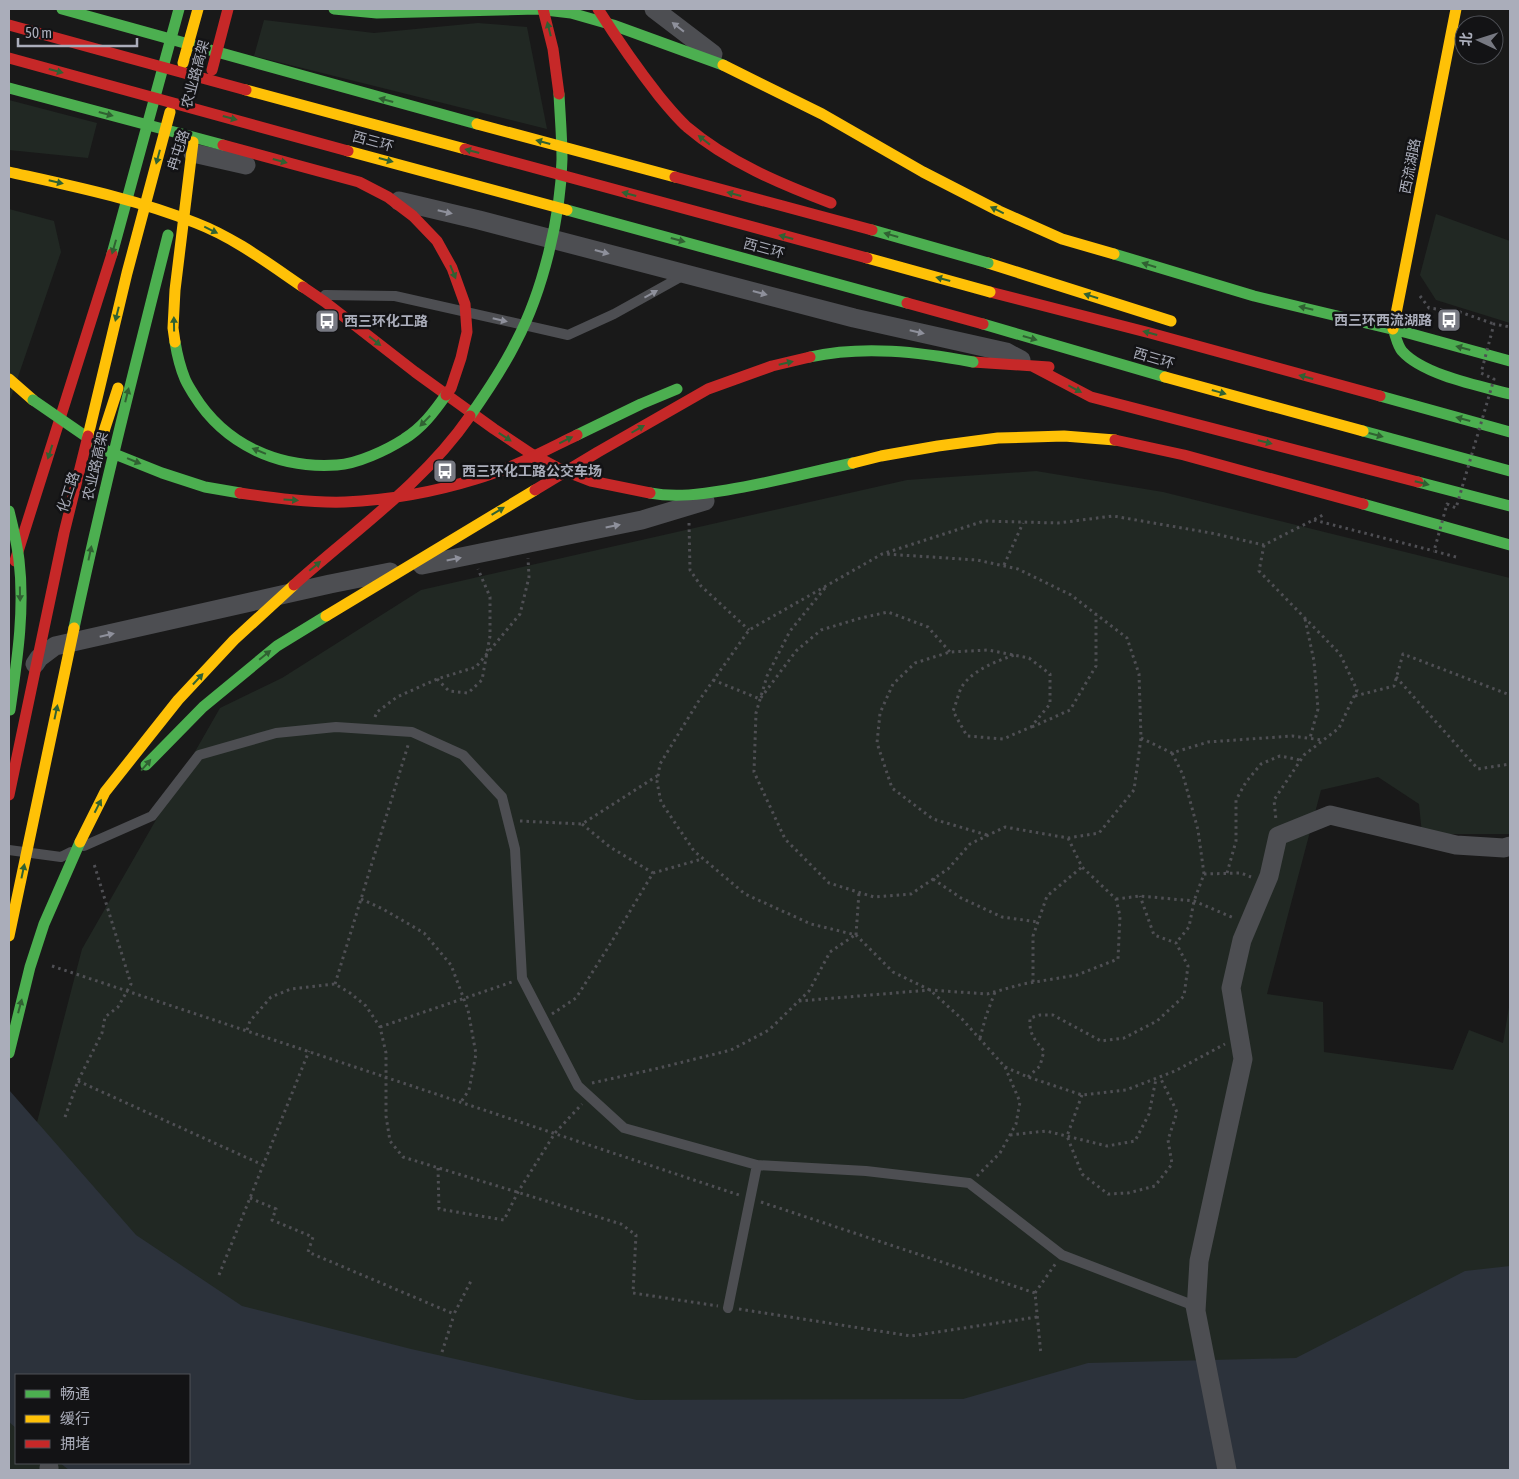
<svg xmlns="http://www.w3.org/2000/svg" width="1519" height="1479" font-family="'Asap Condensed','Noto Sans SC',sans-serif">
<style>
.green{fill:#212823;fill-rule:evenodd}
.water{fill:#2c323b}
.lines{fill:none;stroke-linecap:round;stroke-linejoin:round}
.path{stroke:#4f4f54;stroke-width:3;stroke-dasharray:2.5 4;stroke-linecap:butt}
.lane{stroke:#4d4e52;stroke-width:10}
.street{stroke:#4d4e52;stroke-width:19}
.fast{stroke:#4caf50;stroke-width:11}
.slow{stroke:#ffc107;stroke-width:11}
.jam{stroke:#c62828;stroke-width:11}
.path-bridge{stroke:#4f4f54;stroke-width:3;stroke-dasharray:2.5 4;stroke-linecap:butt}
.fast-bridge{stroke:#4caf50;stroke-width:11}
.slow-bridge{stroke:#ffc107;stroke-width:11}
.jam-bridge{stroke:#c62828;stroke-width:11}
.oneway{fill:#8e909b}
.oneway2{fill:#306132}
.labels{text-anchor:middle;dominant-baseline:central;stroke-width:5;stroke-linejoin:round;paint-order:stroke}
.street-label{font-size:14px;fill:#aaadba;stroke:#131315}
.poi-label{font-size:14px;font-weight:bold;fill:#aaadba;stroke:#131315;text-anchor:start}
</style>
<rect width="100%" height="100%" fill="#191919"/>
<path class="green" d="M 264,20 L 374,33 L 478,23 L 527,27 L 547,129 L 254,56 Z
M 9,100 L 97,123 L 88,158 L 9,150 Z
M 9,209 L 54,221 L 61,252 L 9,403 Z
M 1436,214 L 1510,241 L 1510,323 L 1436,300 L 1420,275 Z
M 1036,471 L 1163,492 L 1510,578 L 1510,834 L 1422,834 L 1419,804 L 1378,777 L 1321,790 L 1267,994 L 1323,1002 L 1324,1052 L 1453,1070 L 1469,1030 L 1503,1043 L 1510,1001 L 1510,1470 L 9,1470 L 9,1230 L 82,949 L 220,708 L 282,678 L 421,590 L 907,480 ZM 16,1375 L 189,1375 L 189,1463 L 16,1463 Z"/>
<path class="water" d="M 9,1090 L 136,1235 L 242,1306 L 411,1349 L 637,1400 L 963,1399 L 1088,1363 L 1296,1358 L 1465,1271 L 1510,1266 L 1510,1470 L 69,1470 L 60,1463 L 189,1463 L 189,1375 L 16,1375 L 16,1428 L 9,1422 Z"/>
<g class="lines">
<path class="path" d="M 1420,296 L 1429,308 L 1460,312 L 1494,324
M 1314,520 L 1434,551
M 689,523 L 690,570 L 701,586 L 749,630
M 1264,545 L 1259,571 L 1340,654 L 1357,690 L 1339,728 L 1304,755 L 1274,800 L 1276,820
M 1004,565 L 1023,523
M 825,588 L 790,631 L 767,676 L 756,713 L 754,772 L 785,839 L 829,883 L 874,897 L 911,894 L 948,869 L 970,844 L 1005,827 L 1068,838 L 1099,833 L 1134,790 L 1141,738 L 1139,674 L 1127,638 L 1071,595 L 1018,569 L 977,560 L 885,554
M 1305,619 L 1314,661 L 1318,709 L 1310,738
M 1396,677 L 1478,769 L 1510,764
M 437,679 L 449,691 L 468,693 L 482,680 L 490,636 L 490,597 L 478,569
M 713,680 L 760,699 L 796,651 L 821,630 L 861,618 L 888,612 L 928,627 L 950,652
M 1355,696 L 1394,686 L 1403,654 L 1510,695
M 375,717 L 377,712 L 397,697 L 437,679 L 476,667 L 520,614 L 529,577 L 528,558
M 1032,727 L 1070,710 L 1096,666 L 1096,615
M 1141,738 L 1172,753 L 1208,742 L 1292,736 L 1322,740
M 1172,753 L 1183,775 L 1198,830 L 1204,874 L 1194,901 L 1189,927 L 1176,943
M 520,821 L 582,824 L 657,776
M 582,824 L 610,847 L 653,873
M 987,835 L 933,819 L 892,788 L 877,743 L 880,713 L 893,684 L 915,663 L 950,652 L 988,650 L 1029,658 L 1050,674 L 1050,704 L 1031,727 L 1003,739 L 967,736 L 953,711 C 956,704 958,695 961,688 C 972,670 995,662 1014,655
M 1227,873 L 1236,841 L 1236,800 L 1246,782 L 1261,764 L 1280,756 L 1300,760
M 1204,874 L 1241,873 L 1251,877
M 933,879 L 961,898 L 1002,917 L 1038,922
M 361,899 L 383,909 L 424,933 L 451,965 L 468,1010 L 476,1054 L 469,1090 L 461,1102
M 1116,899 L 1140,896 L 1194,901 L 1234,918
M 856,935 L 859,892
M 52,966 L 739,1195
M 1033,982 L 1033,936 L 1047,896 L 1082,867
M 335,984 L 409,742
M 799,1001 L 930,990 L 987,994 L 1023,984 L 1077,975 L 1118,959 L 1120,916 L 1116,899 L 1082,867 L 1068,838
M 552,1014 L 576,998 L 609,946 L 653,873 L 702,859
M 380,1027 L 512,982
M 247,1030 L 250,1021 L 271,997 L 291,989 L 335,984 L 350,993 L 366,1006 L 380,1027 L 386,1053 L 386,1116 L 390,1141 L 403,1157 L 621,1224 L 636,1235 L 633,1293 L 718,1306
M 980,1038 L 986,1016 L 995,992
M 1005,1067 L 1028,1077 L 1082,1095 L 1126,1090 L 1175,1071 L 1225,1044
M 1028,1077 L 1040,1066 L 1044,1051 C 1034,1039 1029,1034 1030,1018 L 1040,1015 L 1053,1015 L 1101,1041 L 1124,1038 L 1157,1021 L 1184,996 L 1188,966 L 1176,943 L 1154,935 L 1140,896
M 78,1081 L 263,1165
M 592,1083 L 655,1069 L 731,1050 L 769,1030 L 809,991 L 830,952 L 855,935
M 1082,1095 L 1067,1136 L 1082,1174 L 1108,1194 L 1128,1193 L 1155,1186 L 1172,1164 L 1168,1140 L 1177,1112 L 1160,1077
M 65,1117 L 78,1081 L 102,1033 L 105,1017 L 118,1007 L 131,984 L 94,864
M 1010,1135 L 1046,1131 L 1107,1146 L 1135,1141 L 1149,1114 L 1156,1079
M 438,1168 L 439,1209 L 504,1220 L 518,1192 L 555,1133 L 582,1104
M 977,1176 L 1000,1153 L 1016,1124 L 1020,1102 L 1005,1067 L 962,1019 L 930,990 L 893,972 L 856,935 L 811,924 L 745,894 L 694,851 L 661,802 L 657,782 L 660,764 L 698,702 L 749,630 L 882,554 L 984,521 L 1058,523 L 1113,516 L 1211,533 L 1264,545 L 1323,515
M 250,1198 L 276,1209 L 272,1220 L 313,1237 L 308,1252 L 454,1314 L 472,1279
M 761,1202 L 1035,1293 L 1041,1355
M 219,1275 L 309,1051
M 1035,1293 L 1056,1263
M 739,1309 L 911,1336 L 1037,1317
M 442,1352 L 454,1315"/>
<path class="lane" d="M 325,295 L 395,296 L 568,335 L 614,314 L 686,274
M 84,846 L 152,816 L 199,755 L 276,733 L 336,727 L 412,732 L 463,755 L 502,797 L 515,849 L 522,978 L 578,1086 L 624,1128 L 757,1165 L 866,1171 L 969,1183 L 1062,1255 L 1195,1306
M 9,850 L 61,857 L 71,852
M 728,1308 L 757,1165"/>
<path class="street" d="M 654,9 L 713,54
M 193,153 L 246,165
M 399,201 L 479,220 L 854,318 L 1006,352 L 1021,360
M 422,565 L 642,520 L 705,501
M 35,664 L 39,658 L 55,646 L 330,584 L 390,572
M 1195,1306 L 1227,1470
M 1196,1311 L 1199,1261 L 1243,1059 L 1231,988 L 1242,940 L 1269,876 L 1278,836 L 1330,815 L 1456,845 L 1504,848 L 1510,846
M 49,1470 L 49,1467"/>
<path class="fast" d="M 334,9 L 377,13 L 537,9 L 571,13 L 613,25 L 723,65
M 112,254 L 179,9
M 1114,254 L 1254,296 L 1408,333 L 1510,361
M 983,324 L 1165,377
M 1393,329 C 1396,336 1397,345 1402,351 C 1423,375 1480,386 1510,394
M 1380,396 L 1510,432
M 1363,431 L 1510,471
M 1418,482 L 1510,506
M 650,493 C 676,498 702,494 727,490 C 770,483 811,472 853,463
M 1363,504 L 1510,545"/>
<path class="slow" d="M 723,65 L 822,114 L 923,172 L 999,211 L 1062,239 L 1114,254
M 9,172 C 72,186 136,199 196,223 C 235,238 269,264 303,287
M 988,263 L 1171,321
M 1393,329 L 1456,9
M 1165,377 L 1363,431
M 9,379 L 33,400
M 853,463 L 881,456 L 938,446 L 998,438 L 1064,436 L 1115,440
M 92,468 L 118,388"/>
<path class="jam" d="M 303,287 L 325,302 L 415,372 L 494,429 L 530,453 L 560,469 L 591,481 L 650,493
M 990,292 L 1150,333 L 1380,396
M 973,362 L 1049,367
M 1032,366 L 1091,397 L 1418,482
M 1115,440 L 1184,455 L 1363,504
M 15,561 L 112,254"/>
<path class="path-bridge" d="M 1456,557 L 1434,551 L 1447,504 L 1456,508 L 1494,379 L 1481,373 L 1494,324 L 1510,327"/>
<path class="fast-bridge" d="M 62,9 L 477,124
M 9,88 L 223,145
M 567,210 L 907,303
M 872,230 L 988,263
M 175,342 C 177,354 180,367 185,379 C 187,384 191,390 194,395 C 225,445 279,469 337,465 C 357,464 387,450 404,439 C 422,428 434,412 446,395
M 810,357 C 864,345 919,352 973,362
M 33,400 L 107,451 L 162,473 L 205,487 L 240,493
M 470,416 C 487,392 503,368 516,342 C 543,291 561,216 562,159 C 562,137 560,115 559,94
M 577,435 L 641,404 L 677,389
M 9,511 C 13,527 17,543 19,560 C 25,610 17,661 10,710
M 74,628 C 102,496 135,366 168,235
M 146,765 L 203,707 L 277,646 L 326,616
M 9,1053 L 30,967 L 44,924 L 80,842"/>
<path class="slow-bridge" d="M 183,63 L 198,9
M 246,90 L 465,149
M 477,124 L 675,177
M 348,151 L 567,210
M 867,258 L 990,292
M 175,342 L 173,328 L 175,290 L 193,142
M 88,436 L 127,273 L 170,112
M 326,616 L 535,490
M 80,842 L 105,792 L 178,700 L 234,640 L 294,585
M 9,936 L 74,628"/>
<path class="jam-bridge" d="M 543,9 L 553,49 L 559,94
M 598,9 C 617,39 637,68 659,96 C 668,107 677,118 687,127 C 728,162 781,184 831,203
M 9,25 L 246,90
M 9,58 L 348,151
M 212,70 L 228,9
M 223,145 L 359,182 L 388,197 L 413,216 L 437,241 L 452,268 L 465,304 L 467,332 L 461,358 L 451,388 L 446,395
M 465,149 L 867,258
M 675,177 L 872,230
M 907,303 L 983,324
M 535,490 L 598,452 L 708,389 L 772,366 L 810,357
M 240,493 C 274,498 310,503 345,502 C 389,500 434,492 476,479 C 511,469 544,451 577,435
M 294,585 C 354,531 423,484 470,416
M 9,795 L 64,533 L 88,436"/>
</g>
<defs><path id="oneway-solid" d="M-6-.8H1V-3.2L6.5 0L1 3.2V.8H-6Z" transform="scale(1.25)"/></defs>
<g class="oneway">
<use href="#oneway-solid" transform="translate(678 27) rotate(-142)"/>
<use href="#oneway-solid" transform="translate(445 212) rotate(13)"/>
<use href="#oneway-solid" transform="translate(602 252) rotate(15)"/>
<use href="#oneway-solid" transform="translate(760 293) rotate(15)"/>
<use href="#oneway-solid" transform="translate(651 294) rotate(-29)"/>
<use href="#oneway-solid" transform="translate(500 320) rotate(13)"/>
<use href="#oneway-solid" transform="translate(917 332) rotate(13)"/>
<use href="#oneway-solid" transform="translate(613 526) rotate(-11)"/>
<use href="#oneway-solid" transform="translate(454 559) rotate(-11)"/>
<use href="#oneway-solid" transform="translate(107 635) rotate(-13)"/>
</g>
<g class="oneway2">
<use href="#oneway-solid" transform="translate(549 29) rotate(-104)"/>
<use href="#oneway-solid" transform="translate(56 71) rotate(15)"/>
<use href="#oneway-solid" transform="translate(386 100) rotate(-165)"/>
<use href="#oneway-solid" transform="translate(106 114) rotate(15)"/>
<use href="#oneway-solid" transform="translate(230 118) rotate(15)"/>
<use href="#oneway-solid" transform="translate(704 140) rotate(-142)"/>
<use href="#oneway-solid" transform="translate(543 142) rotate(-165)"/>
<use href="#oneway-solid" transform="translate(472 151) rotate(-165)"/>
<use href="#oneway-solid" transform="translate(158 157) rotate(105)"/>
<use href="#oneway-solid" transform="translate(386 160) rotate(15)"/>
<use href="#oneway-solid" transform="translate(280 161) rotate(15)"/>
<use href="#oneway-solid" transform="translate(56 182) rotate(13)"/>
<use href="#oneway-solid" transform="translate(629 194) rotate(-165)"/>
<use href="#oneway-solid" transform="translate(734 194) rotate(-165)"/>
<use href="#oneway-solid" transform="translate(997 210) rotate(-154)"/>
<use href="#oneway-solid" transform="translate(211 230) rotate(26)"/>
<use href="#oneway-solid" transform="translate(891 235) rotate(-164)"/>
<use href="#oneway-solid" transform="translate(786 237) rotate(-165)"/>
<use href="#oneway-solid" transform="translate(678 240) rotate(15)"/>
<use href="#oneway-solid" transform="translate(114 247) rotate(106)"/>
<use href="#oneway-solid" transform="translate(1149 265) rotate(-163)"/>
<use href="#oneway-solid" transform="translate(453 272) rotate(68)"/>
<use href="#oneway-solid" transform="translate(943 279) rotate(-165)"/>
<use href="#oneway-solid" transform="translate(1091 296) rotate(-162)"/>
<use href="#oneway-solid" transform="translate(1306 308) rotate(-167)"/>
<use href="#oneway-solid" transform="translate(117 314) rotate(104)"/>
<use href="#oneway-solid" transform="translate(174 324) rotate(-91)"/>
<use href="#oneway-solid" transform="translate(1150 333) rotate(-165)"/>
<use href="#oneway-solid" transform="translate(1030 338) rotate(16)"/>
<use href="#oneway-solid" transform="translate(375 341) rotate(38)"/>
<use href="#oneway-solid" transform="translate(1463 348) rotate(-165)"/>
<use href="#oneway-solid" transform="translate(786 363) rotate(-13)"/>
<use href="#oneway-solid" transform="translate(1306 377) rotate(-165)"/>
<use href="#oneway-solid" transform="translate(1075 389) rotate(28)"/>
<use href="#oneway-solid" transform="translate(1219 392) rotate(16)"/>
<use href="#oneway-solid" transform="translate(127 395) rotate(-76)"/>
<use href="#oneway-solid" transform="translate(1463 419) rotate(-165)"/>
<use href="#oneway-solid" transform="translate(425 421) rotate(134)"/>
<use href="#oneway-solid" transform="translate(638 429) rotate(-30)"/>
<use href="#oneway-solid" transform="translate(1376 435) rotate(15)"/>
<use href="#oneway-solid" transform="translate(505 437) rotate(33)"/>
<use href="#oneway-solid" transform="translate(566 440) rotate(-26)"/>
<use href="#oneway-solid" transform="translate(1265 442) rotate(14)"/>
<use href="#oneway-solid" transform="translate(259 451) rotate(-158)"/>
<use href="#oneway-solid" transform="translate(50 452) rotate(108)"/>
<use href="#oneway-solid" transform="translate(134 461) rotate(22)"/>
<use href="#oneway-solid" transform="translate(1422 483) rotate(14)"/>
<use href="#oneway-solid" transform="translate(291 500) rotate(4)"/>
<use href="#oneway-solid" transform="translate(498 511) rotate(-31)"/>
<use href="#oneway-solid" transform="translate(90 553) rotate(-78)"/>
<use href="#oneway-solid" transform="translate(315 566) rotate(-40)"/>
<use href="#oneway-solid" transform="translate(20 594) rotate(89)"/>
<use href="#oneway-solid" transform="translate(265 655) rotate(-39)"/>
<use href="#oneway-solid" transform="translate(198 679) rotate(-47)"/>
<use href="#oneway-solid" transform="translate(56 712) rotate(-78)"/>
<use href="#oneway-solid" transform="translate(146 765) rotate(-49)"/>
<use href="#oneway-solid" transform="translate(98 806) rotate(-63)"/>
<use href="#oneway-solid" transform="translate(23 871) rotate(-78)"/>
<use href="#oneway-solid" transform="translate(20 1006) rotate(-75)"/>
</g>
<defs>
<g id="bus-square" transform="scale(1.25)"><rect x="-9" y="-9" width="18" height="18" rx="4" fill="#777982" stroke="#131315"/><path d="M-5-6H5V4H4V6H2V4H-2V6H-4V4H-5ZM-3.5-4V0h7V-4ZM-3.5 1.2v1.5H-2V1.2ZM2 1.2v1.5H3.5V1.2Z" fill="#fff"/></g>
</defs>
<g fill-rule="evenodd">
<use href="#bus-square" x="1449" y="320"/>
<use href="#bus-square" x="327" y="321"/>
<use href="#bus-square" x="445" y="471"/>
</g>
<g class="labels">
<g class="street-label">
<text transform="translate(195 74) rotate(-75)">农业路高架</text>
<text transform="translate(373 141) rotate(15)">西三环</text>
<text transform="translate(178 150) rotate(-72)">冉屯路</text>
<text transform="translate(1410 166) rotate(-79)">西流湖路</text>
<text transform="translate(764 248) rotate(15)">西三环</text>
<text transform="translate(1154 358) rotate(16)">西三环</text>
<text transform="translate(95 466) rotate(-77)">农业路高架</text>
<text transform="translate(68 492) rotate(-72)">化工路</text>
</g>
<g class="poi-label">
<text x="1432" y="320" text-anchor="end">西三环西流湖路</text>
<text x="344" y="321">西三环化工路</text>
<text x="462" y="471">西三环化工路公交车场</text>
</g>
</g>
<rect width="1519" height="1479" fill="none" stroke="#aaadba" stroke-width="20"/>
<rect x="15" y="1374" width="175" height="90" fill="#131315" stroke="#4f5157"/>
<rect x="25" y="1390" width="25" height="8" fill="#4caf50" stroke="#4f5157"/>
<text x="60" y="1399" font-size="15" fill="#aaadba">畅通</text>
<rect x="25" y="1415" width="25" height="8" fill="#ffc107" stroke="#4f5157"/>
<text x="60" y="1424" font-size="15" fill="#aaadba">缓行</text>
<rect x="25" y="1440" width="25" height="8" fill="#c62828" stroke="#4f5157"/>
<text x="60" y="1449" font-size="15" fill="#aaadba">拥堵</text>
<g transform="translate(1479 40) rotate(274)"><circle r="24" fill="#131315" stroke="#4f5157"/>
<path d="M0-4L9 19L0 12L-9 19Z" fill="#777982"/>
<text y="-8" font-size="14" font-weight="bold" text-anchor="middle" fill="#aaadba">北</text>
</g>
<path d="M18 38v8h119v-8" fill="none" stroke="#aaadba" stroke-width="2.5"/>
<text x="25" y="38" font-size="15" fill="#aaadba" stroke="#131315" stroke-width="4" paint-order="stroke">50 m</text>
</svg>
